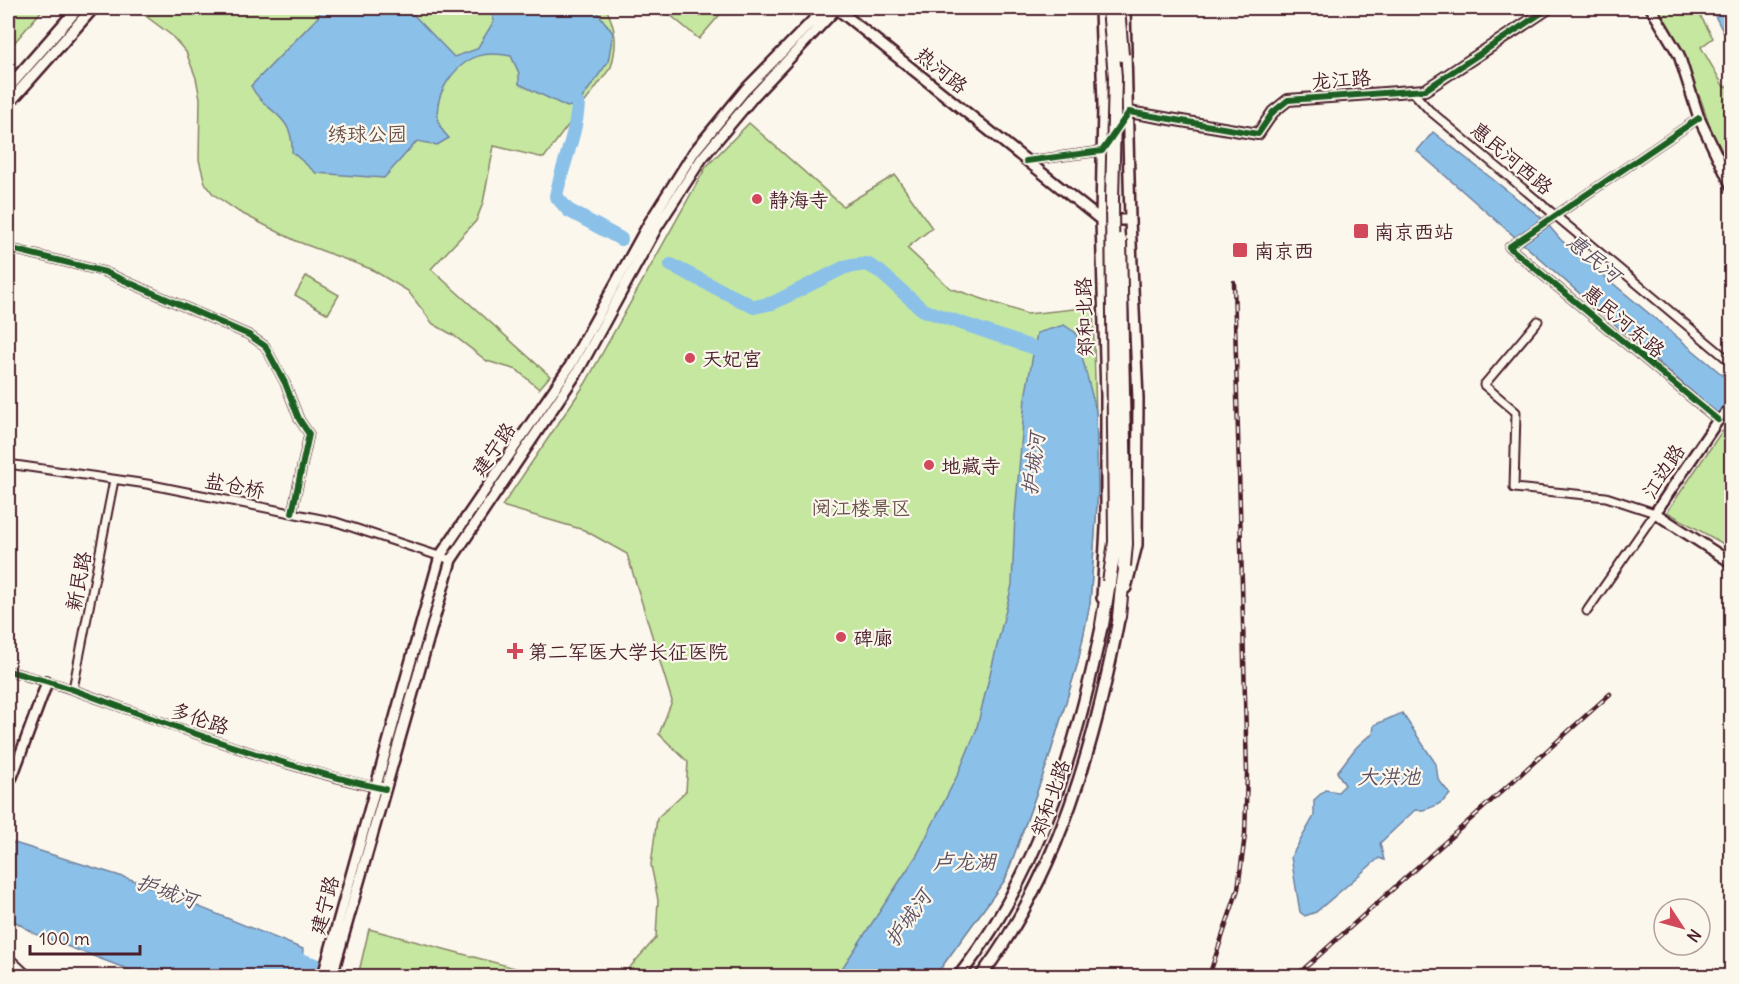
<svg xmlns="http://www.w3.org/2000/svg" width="1739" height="984" font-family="Delius,'LXGW WenKai TC',sans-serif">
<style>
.green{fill:#c5e7a0;stroke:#888366;stroke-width:1.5}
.water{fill:#8bc1e9;stroke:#71809d;stroke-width:1.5}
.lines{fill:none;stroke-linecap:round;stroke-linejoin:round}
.river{stroke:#8bc1e9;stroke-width:14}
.street-casing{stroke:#4a1f2b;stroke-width:11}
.secondary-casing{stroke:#4a1f2b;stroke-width:14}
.primary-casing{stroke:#4a1f2b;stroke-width:15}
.highway-casing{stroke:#4a1f2b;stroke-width:16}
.street{stroke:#fbf7ec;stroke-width:7}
.secondary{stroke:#fbf7ec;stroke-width:9}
.primary{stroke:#fbf7ec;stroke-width:10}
.highway{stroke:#fbf7ec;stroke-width:12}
.rail-casing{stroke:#4a1f2b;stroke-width:4.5}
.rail{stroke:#fbf7ec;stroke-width:2;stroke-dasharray:7;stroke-linecap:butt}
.highway-bridge-casing{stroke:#4a1f2b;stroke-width:16;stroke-linecap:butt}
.highway-bridge{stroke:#fbf7ec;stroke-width:12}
.cycleway-casing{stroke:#fbf7ec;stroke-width:10}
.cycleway{stroke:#1b5e20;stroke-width:6}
.poi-dot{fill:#d1495b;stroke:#fbf7ec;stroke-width:2}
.labels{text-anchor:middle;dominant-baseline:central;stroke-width:4.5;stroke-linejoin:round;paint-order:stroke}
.street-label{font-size:20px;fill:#4a1f2b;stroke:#fbf7ec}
.park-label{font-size:20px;fill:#695148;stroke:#fbf7ec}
.poi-label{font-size:20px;fill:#4a1f2b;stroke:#fbf7ec;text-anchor:start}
.water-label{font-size:21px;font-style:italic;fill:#5e5064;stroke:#fbf7ec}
</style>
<rect width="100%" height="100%" fill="#fbf7ec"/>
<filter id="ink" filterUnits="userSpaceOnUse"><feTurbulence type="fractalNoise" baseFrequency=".0167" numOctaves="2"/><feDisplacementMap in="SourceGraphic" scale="12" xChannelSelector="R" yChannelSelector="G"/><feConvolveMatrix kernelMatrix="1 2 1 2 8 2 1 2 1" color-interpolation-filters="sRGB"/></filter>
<g filter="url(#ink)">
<path class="green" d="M 8,8 L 44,8 L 8,50 Z
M 135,8 L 606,8 C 616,29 618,44 611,67 L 544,158 L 494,146 L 483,203 L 476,221 L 431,269 L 550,376 L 539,389 L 517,370 L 487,361 L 453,335 L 433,324 L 408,291 L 371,269 L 296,241 L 239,212 L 213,194 L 205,183 L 199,160 L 200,98 L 196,78 L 186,52 L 171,35 Z
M 662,8 L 719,8 L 723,11 L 699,39 Z
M 1658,8 L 1696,8 L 1713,38 L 1701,47 L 1724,87 L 1731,85 L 1731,173 L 1718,150 L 1701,100 Z
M 749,123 L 843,206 L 895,175 L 932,228 L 907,248 L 950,288 L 1027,314 L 1093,307 L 1098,490 L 1090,603 L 1078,662 L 1048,761 L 1005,880 L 935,976 L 622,976 L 656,938 L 658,900 L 651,865 L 657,818 L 686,791 L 688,762 L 659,734 L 672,701 L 627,554 L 584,530 L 502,506 L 585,384 L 706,167 Z
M 306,276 L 339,295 L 328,314 L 295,295 Z
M 1722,431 L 1731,438 L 1731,552 L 1722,543 L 1667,512 Z
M 369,929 L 545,976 L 358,976 Z"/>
<path class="water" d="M 322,8 L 407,8 L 454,57 L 477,49 L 494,21 L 490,8 L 594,8 L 613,33 L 608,62 L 578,104 L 567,107 L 519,84 L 519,73 L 511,56 C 497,53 479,52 466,62 C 442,79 425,116 449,138 L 437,145 L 417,141 L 384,178 L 316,173 L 292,152 C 294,113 265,114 251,86 L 318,17 Z
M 1711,8 L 1731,8 L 1731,47 Z
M 1433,132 L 1543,219 L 1561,240 L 1731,382 L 1731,432 L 1724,420 L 1417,151 Z
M 1064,325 L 1076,333 L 1096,411 L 1098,490 L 1090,603 L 1078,662 L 1048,761 L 1005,880 L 935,976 L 837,976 L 917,855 L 958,774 L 976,731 L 1012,585 L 1015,516 L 1025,398 L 1037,333 Z
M 1402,713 L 1436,764 L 1438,779 L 1450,794 C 1444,803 1426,812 1415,810 L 1380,843 L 1384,860 L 1379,858 L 1316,912 L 1305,916 L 1300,912 L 1291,857 L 1314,816 L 1314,800 L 1325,790 L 1338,792 L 1345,785 L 1337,772 C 1349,758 1356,743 1373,734 L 1374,725 Z
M 8,841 L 133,880 L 303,949 L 302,958 L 305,959 L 300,976 L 143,975 L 35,934 L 8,917 Z"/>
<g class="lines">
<path class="river" d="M 578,104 C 576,136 562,165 556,196 L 568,210 L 621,239
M 671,265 L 754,307 L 773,303 L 845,267 L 867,264 L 879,271 L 923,310 L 1049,353
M 287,955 L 347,976"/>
<g class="street-casing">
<path id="street" d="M 1412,91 L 1429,110 L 1732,363
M 1699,118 L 1509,247 L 1718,420 L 1732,404
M 1026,161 L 1102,151 L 1105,146
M 8,248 L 105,272 L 249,335 L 265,346 L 285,383 L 299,419 L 309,434 L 292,513
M 1538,321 L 1484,385 L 1516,412 L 1514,488 L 1606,497 L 1655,513 L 1587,611
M 8,464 L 147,484 L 336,522 L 451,560
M 8,671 C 29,677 52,682 74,690 C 174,726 275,765 379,788
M 73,689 L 114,480"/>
</g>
<g class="secondary-casing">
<path id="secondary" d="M 836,8 L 1101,220 L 1130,220
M 1100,8 L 1103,105 L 1101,220 L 1106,395 L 1106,527 L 1102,598
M 1125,8 L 1130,220 L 1138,399 L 1137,545 L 1126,588
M 1651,8 L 1679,55 L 1699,118 L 1732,187
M 1129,112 L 1258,134 L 1273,112 L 1288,100 L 1425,90 L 1549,8
M 1718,420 L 1655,513 L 1732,563
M 12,777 L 45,688 L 46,681
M 8,789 L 9,784
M 323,976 L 440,556 L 570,366 L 649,223 L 694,152 L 745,90 L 825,8
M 332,976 L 451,560 L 578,371 L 657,227 L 702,158 L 753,97 L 837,8"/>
</g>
<g class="primary-casing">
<path id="primary" d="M 8,88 L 78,8
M 8,104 L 93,8
M 8,973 L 11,976
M 959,976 C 1039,874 1076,750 1102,625
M 981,976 C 1059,872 1095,744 1119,617"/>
</g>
<g class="highway-casing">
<path id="highway" d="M 1119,617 L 1124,566
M 1102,625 L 1109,582
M 8,960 L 25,976"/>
</g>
<use href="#street" class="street"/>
<use href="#secondary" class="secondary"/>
<use href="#primary" class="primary"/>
<use href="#highway" class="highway"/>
<g class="rail-casing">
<path id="rail" d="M 1209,976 L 1238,889 L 1245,835 L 1247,773 L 1234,282
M 1296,976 L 1610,694"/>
</g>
<use href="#rail" class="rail"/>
<g class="highway-bridge-casing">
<path id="highway-bridge" d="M 1118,8 L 1122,55
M 1120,240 L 1126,544 L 1124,566
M 1109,582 L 1115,542 L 1112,199 L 1115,77 L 1109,8"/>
</g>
<use href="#highway-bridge" class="highway-bridge"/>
<g class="cycleway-casing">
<path id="cycleway" d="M 1699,118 L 1509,247 L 1718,420
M 1026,161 L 1102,151 L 1129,112 L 1258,134 L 1273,112 L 1288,100 L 1425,90 L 1549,8
M 8,248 L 105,272 L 249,335 L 265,346 L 285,383 L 299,419 L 309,434 L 292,513
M 8,671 C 30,677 52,682 74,690 C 176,727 278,766 385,789"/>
</g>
<use href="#cycleway" class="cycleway"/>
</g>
</g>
<g class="poi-dot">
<circle cx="757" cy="199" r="6"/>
<rect x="1353" y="223" width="16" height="16" rx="3"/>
<rect x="1232" y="242" width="16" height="16" rx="3"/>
<circle cx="690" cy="358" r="6"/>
<circle cx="929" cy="465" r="6"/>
<circle cx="841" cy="637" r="6"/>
<path d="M512 642h6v6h6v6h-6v6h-6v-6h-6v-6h6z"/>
</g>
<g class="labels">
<g class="street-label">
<text transform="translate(942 70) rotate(39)">热河路</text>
<text transform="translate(1341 79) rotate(-4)">龙江路</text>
<text transform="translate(1512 158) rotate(40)">惠民河西路</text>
<text transform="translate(1084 317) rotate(-92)">郑和北路</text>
<text transform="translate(1624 321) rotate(40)">惠民河东路</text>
<text transform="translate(493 449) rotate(-55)">建宁路</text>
<text transform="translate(1663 471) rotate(-57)">江边路</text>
<text transform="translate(235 485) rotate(11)">盐仓桥</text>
<text transform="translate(78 581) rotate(-79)">新民路</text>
<text transform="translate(200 718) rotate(18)">多伦路</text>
<text transform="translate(1050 798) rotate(-71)">郑和北路</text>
<text transform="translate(324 905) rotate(-75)">建宁路</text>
</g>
<g class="park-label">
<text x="367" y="133">绣球公园</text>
<text x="861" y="507">阅江楼景区</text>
</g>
<g class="poi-label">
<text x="769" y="199">静海寺</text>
<text x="1374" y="231">南京西站</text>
<text x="1254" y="250">南京西</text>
<text x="702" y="358">天妃宫</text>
<text x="941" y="465">地藏寺</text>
<text x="853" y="637">碑廊</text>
<text x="528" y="651">第二军医大学长征医院</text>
</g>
<g class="water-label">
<text transform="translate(1594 258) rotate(40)">惠民河</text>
<text transform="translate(1033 464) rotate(-83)">护城河</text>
<text x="1389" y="776">大洪池</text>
<text x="964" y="861">卢龙湖</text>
<text transform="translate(167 891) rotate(19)">护城河</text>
<text transform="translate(908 918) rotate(-55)">护城河</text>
</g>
</g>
<rect width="1739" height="984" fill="none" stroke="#fbf7ec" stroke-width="30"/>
<rect x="15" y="15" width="1709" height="954" fill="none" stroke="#4a1f2b" stroke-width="2" filter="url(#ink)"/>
<g transform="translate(1682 927) rotate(126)"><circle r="28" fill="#fbf7ec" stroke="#b4a19f" stroke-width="1.5"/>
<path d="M0-4.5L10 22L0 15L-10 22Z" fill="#d1495b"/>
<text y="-9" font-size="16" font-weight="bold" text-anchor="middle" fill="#4a1f2b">N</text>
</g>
<path d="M30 945v9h110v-9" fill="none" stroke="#4a1f2b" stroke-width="3"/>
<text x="39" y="945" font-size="18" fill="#4a1f2b" stroke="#fbf7ec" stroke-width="4.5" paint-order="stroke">100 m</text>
</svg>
